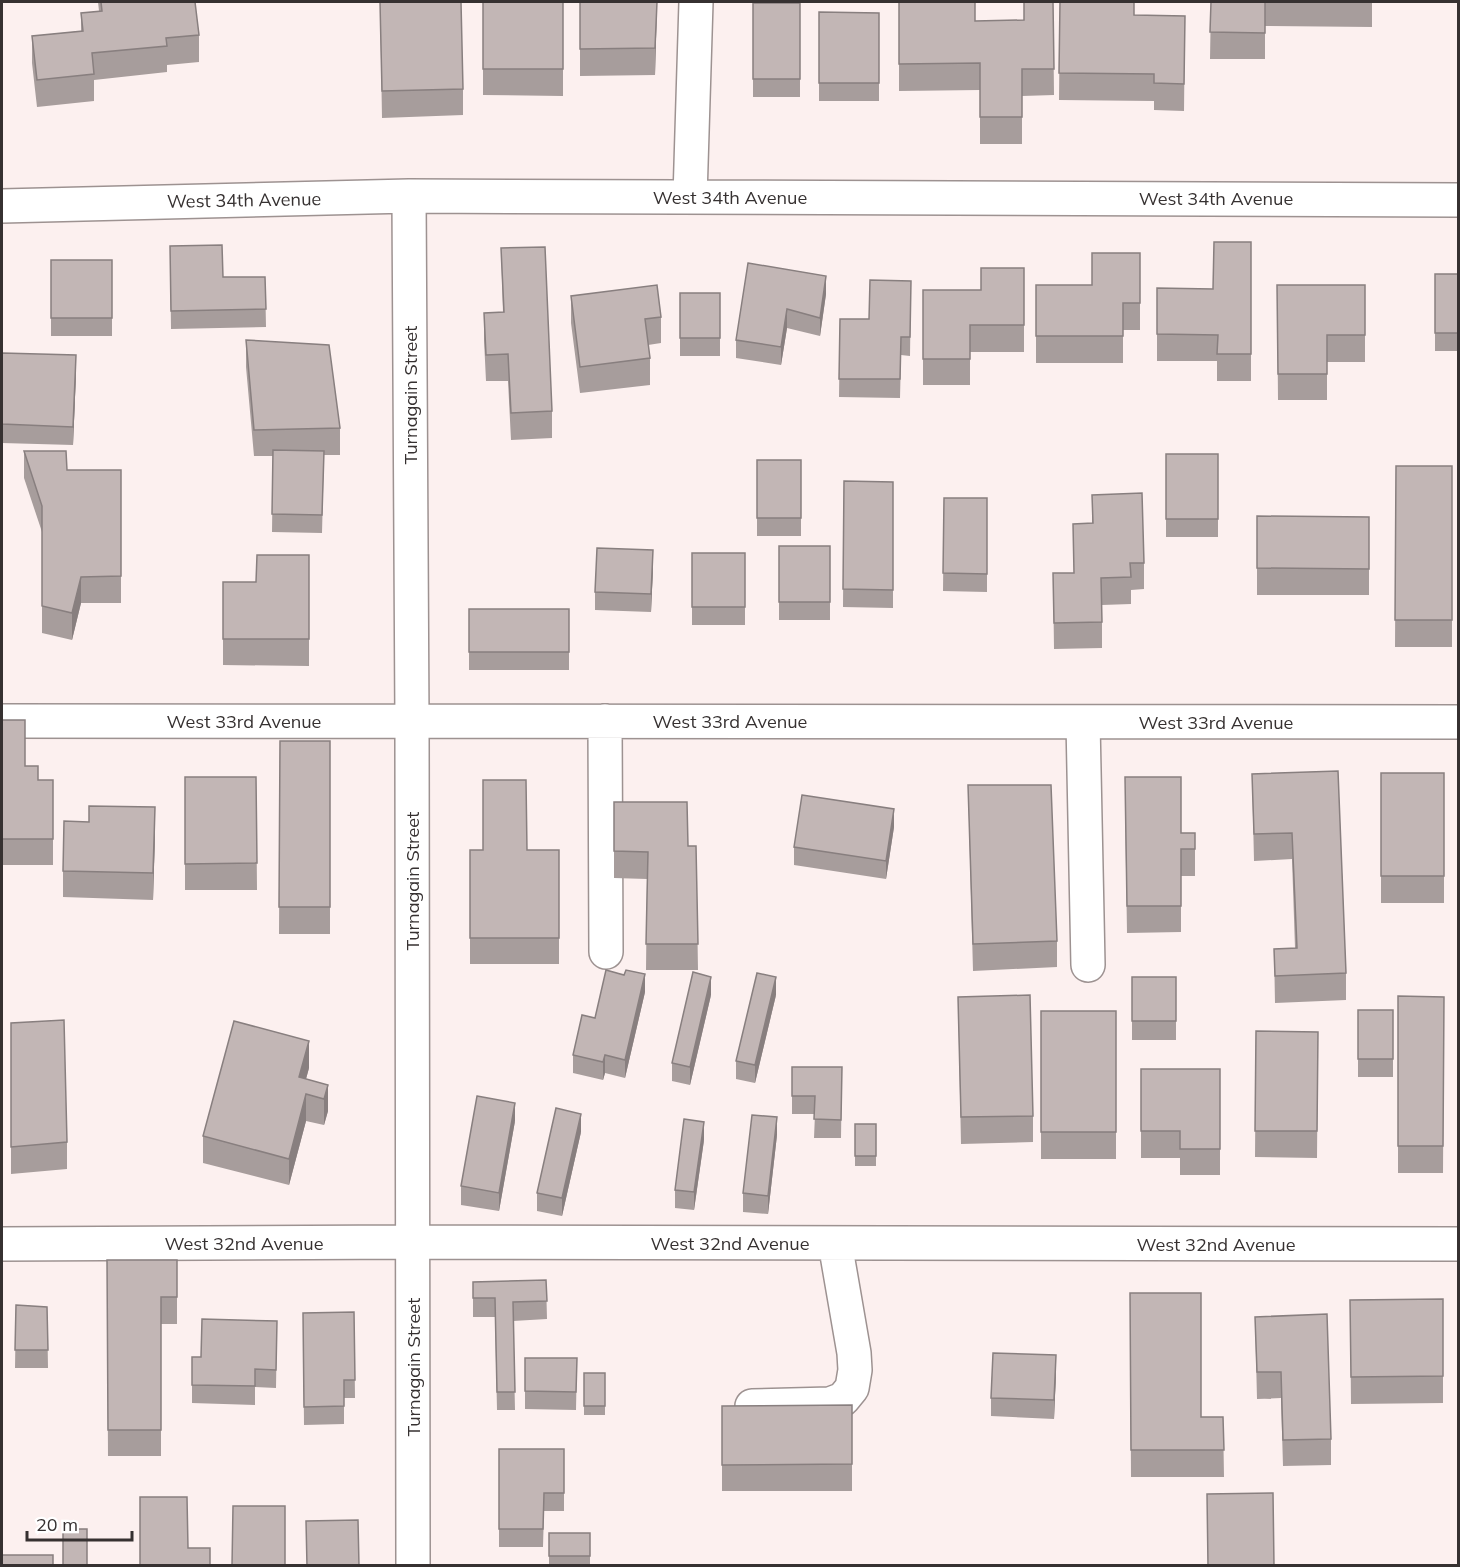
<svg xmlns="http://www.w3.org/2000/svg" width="1460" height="1567" font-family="Mulish,sans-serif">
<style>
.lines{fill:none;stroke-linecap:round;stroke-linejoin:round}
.minor-casing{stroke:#9d9291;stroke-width:36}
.minor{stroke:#fff;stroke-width:33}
.wall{fill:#a79d9c}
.shaded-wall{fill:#887f7f}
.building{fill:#c2b6b5;stroke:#887f7f;stroke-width:1.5}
.labels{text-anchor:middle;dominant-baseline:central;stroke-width:6;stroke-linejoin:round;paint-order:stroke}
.street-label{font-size:18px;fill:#363131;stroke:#fff}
</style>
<rect width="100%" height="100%" fill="#fcf0ef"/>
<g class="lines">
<g class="minor-casing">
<path id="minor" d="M 409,196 L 412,721 L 413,1566
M 690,197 L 696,2
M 2,206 L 409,196 L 1458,200
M 2,721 L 1458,722
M 605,721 L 606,952
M 1083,722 L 1088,965
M 2,1244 L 413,1242 L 1458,1244
M 752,1406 L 830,1404 L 843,1399 L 852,1388 L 855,1370 L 854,1353 L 835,1243"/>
</g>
<use href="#minor" class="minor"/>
</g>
<path class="wall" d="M 98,2 L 195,2 L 199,35 L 199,62 L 167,65 L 167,72 L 94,80 L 94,101 L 37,107 L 32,63 L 32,36 L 81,31 L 81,13 L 99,11 Z
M 380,2 L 463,89 L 463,115 L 382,118 Z
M 483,2 L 563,2 L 563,96 L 483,95 Z
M 580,2 L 657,2 L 655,75 L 580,76 Z
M 899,2 L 975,21 L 1024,20 L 1053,2 L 1054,95 L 1022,96 L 1022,144 L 980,144 L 980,90 L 899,91 Z
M 1060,2 L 1134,15 L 1185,16 L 1184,111 L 1154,110 L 1154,101 L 1059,100 Z
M 1211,2 L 1372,2 L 1372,27 L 1265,26 L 1265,59 L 1210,59 Z
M 753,3 L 800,3 L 800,97 L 753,97 Z
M 819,12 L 879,13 L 879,101 L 819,101 Z
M 1251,242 L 1251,381 L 1217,381 L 1217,361 L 1157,361 L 1157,288 L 1213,289 Z
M 170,246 L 223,277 L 265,277 L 266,327 L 171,329 Z
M 501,248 L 552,411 L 552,438 L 511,440 L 508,381 L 486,381 L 484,340 L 484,313 L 503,312 Z
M 1140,253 L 1140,330 L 1123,330 L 1123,363 L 1036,363 L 1036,285 L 1092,285 Z
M 51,260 L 112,260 L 112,336 L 51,336 Z
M 748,263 L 826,294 L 820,336 L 787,328 L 781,365 L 736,358 L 736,340 Z
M 1024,268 L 1024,352 L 970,352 L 970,385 L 923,385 L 923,290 L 981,290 Z
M 1435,274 L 1458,274 L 1458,351 L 1435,351 Z
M 911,281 L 910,356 L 901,355 L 900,398 L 839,397 L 840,319 L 869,319 Z
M 1277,285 L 1365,285 L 1365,362 L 1327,362 L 1327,400 L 1278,400 Z
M 680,293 L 720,293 L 720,356 L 680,356 Z
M 571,296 L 661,317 L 661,343 L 648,345 L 650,358 L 650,385 L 580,393 L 571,323 Z
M 246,340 L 340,428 L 340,455 L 324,455 L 322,533 L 272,532 L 273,456 L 254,456 L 246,367 Z
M 2,353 L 76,373 L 73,445 L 2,443 Z
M 24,451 L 67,470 L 121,470 L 121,603 L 81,603 L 72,640 L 42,633 L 42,532 L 24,478 Z
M 1166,454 L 1218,454 L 1218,537 L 1166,537 Z
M 757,460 L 801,460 L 801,536 L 757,536 Z
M 1396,466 L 1452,466 L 1452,647 L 1395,647 Z
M 844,481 L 893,482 L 893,608 L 843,607 Z
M 1092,495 L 1144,563 L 1144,589 L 1131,590 L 1131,604 L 1102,605 L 1102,648 L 1054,649 L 1053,573 L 1074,573 L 1073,524 L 1092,523 Z
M 944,498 L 987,498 L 987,592 L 943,591 Z
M 1257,516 L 1369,517 L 1369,595 L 1257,595 Z
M 779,546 L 830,546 L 830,620 L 779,620 Z
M 692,553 L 745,553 L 745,625 L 692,625 Z
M 309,555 L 309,666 L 223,665 L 223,582 L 256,582 Z
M 653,568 L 651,612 L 595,610 L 595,592 Z
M 469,609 L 569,609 L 569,670 L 469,670 Z
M 2,720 L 25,766 L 38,780 L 53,780 L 53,865 L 2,865 Z
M 280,741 L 330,741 L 330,934 L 279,934 Z
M 1338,771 L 1346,973 L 1346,1000 L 1275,1003 L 1274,949 L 1295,948 L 1292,859 L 1254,861 L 1252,774 Z
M 1381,773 L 1444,773 L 1444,903 L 1381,903 Z
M 185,777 L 256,777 L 257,890 L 185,890 Z
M 968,785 L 1057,941 L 1057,967 L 973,971 Z
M 614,802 L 688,846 L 696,846 L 698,970 L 646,970 L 647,879 L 614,878 Z
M 1125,804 L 1181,833 L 1195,833 L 1195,876 L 1181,876 L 1181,932 L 1127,933 Z
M 894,827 L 886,879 L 794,865 L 794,847 Z
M 155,834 L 153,900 L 63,897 L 63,871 Z
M 470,850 L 559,850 L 559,964 L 470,964 Z
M 1132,977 L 1176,977 L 1176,1040 L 1132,1040 Z
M 645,992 L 625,1078 L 605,1073 L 603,1080 L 573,1073 L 573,1055 L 595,1018 Z
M 711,995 L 690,1085 L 672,1081 L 672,1063 Z
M 776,995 L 755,1083 L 736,1079 L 736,1061 Z
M 1398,996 L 1444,997 L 1443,1173 L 1398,1173 Z
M 958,997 L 1033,1116 L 1033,1142 L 961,1144 Z
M 1358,1010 L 1393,1010 L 1393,1077 L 1358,1077 Z
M 1041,1011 L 1116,1011 L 1116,1159 L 1041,1159 Z
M 11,1023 L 67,1142 L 67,1169 L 11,1174 Z
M 1256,1031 L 1318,1032 L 1317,1158 L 1255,1157 Z
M 792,1067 L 842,1067 L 841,1138 L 814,1138 L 815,1114 L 792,1114 Z
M 309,1068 L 306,1079 L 328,1085 L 328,1111 L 324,1125 L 306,1121 L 289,1185 L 203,1163 L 203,1136 Z
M 1141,1069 L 1220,1069 L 1220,1175 L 1180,1175 L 1180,1158 L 1141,1158 Z
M 515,1121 L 499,1211 L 461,1205 L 461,1186 Z
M 855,1124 L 876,1124 L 876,1166 L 855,1166 Z
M 581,1132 L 562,1216 L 537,1211 L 537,1193 Z
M 777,1135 L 768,1214 L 743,1212 L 743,1193 Z
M 704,1140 L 694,1210 L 675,1208 L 675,1190 Z
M 107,1260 L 177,1260 L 177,1324 L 161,1324 L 161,1456 L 108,1456 Z
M 546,1280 L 547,1319 L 513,1321 L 515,1410 L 497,1410 L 495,1317 L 473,1317 L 473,1282 Z
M 1130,1293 L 1201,1417 L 1223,1417 L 1224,1477 L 1131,1477 Z
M 1443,1299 L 1443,1403 L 1351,1404 L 1350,1300 Z
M 16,1305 L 47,1307 L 48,1368 L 15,1368 Z
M 354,1312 L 355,1398 L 344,1398 L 344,1424 L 304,1425 L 303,1313 Z
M 1255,1317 L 1331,1439 L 1331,1465 L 1283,1466 L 1281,1398 L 1257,1399 Z
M 277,1321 L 276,1388 L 255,1387 L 255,1405 L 192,1403 L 192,1357 L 201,1357 Z
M 525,1358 L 577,1358 L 576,1410 L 525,1409 Z
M 584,1373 L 605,1373 L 605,1415 L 584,1415 Z
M 1056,1373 L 1054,1419 L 991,1416 L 991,1398 Z
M 852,1405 L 852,1491 L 722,1491 L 722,1406 Z
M 499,1449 L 564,1449 L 564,1511 L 544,1511 L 543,1547 L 499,1547 Z
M 549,1533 L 590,1533 L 590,1565 L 549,1565 Z"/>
<path class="shaded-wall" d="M 657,2 L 655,75 L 655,48 Z
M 826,276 L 826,294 L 820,336 L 820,318 Z
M 787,309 L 787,328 L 781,365 L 781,347 Z
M 76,355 L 76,373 L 73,445 L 73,427 Z
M 653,550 L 653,568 L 651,612 L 651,594 Z
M 81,577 L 81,603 L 72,640 L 72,613 Z
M 155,807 L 155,834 L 153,900 L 153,873 Z
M 894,809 L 894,827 L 886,879 L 886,861 Z
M 645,974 L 645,992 L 625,1078 L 625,1060 Z
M 711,977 L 711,995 L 690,1085 L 690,1067 Z
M 776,977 L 776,995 L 755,1083 L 755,1065 Z
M 309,1041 L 309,1068 L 299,1104 L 299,1077 Z
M 605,1055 L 605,1073 L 603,1080 L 603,1062 Z
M 328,1085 L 328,1111 L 324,1125 L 324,1099 Z
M 306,1094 L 306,1121 L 289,1185 L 289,1159 Z
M 515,1103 L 515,1121 L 499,1211 L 499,1193 Z
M 581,1114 L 581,1132 L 562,1216 L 562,1198 Z
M 777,1117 L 777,1135 L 768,1214 L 768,1196 Z
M 704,1122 L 704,1140 L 694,1210 L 694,1192 Z
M 1056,1355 L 1056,1373 L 1054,1419 L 1054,1400 Z"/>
<path class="building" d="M 101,2 L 195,2 L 199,35 L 166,38 L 167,46 L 92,53 L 94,74 L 37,80 L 32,36 L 83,31 L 81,13 L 102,11 Z
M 380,2 L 461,2 L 463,89 L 382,91 Z
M 483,2 L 563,2 L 563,69 L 483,69 Z
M 580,2 L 657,2 L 655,48 L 580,49 Z
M 899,2 L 975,2 L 975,21 L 1024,20 L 1024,2 L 1053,2 L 1054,69 L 1022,69 L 1022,117 L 980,117 L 980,63 L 899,64 Z
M 1060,2 L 1134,2 L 1134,15 L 1185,16 L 1184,84 L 1154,83 L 1154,74 L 1059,73 Z
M 1211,2 L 1265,2 L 1265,33 L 1210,32 Z
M 753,3 L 800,3 L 800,79 L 753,79 Z
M 819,12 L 879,13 L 879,83 L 819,83 Z
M 1214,242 L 1251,242 L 1251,354 L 1217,354 L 1218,335 L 1157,334 L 1157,288 L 1213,289 Z
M 222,245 L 223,277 L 265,277 L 266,309 L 171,311 L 170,246 Z
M 545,247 L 552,411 L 511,413 L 508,354 L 486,355 L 484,313 L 504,312 L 501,248 Z
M 1092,253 L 1140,253 L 1140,303 L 1123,303 L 1123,336 L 1036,336 L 1036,285 L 1092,285 Z
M 51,260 L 112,260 L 112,318 L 51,318 Z
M 748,263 L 826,276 L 820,318 L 787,309 L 781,347 L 736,340 Z
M 981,268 L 1024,268 L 1024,325 L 970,325 L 970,359 L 923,359 L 923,290 L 981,290 Z
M 1435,274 L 1458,274 L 1458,333 L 1435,333 Z
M 870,280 L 911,281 L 910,337 L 901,337 L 900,379 L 839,379 L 840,319 L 869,319 Z
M 657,285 L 661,317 L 645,319 L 650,358 L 580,367 L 571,296 Z
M 1277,285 L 1365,285 L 1365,335 L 1327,335 L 1327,374 L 1278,374 Z
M 680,293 L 720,293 L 720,338 L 680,338 Z
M 246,340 L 329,345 L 340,428 L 254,430 Z
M 2,353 L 76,355 L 73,427 L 2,424 Z
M 273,450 L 324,451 L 322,515 L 272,514 Z
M 24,451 L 66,451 L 67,470 L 121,470 L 121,576 L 81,577 L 72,613 L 42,606 L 42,506 Z
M 1166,454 L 1218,454 L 1218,519 L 1166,519 Z
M 757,460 L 801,460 L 801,518 L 757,518 Z
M 1396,466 L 1452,466 L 1452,620 L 1395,620 Z
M 844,481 L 893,482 L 893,590 L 843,589 Z
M 1142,493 L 1144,563 L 1130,563 L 1131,577 L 1101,578 L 1102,622 L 1054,623 L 1053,573 L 1074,573 L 1073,524 L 1093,523 L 1092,495 Z
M 944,498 L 987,498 L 987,574 L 943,573 Z
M 1257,516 L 1369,517 L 1369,569 L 1257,568 Z
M 779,546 L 830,546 L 830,602 L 779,602 Z
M 597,548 L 653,550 L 651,594 L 595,592 Z
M 692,553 L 745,553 L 745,607 L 692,607 Z
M 257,555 L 309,555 L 309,639 L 223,639 L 223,582 L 256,582 Z
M 469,609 L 569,609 L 569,652 L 469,652 Z
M 2,720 L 25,720 L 25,766 L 38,766 L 38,780 L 53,780 L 53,839 L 2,839 Z
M 280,741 L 330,741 L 330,907 L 279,907 Z
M 1338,771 L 1346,973 L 1275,976 L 1274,949 L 1297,948 L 1292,833 L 1254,834 L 1252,774 Z
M 1381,773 L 1444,773 L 1444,876 L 1381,876 Z
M 185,777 L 256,777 L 257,863 L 185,864 Z
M 1125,777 L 1181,777 L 1181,833 L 1195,833 L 1195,849 L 1181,849 L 1181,906 L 1127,906 Z
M 483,780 L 526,780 L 527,850 L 559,850 L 559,938 L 470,938 L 470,850 L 483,850 Z
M 968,785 L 1051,785 L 1057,941 L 973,944 Z
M 802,795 L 894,809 L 886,861 L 794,847 Z
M 614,802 L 687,802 L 688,846 L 696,846 L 698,944 L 646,944 L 648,852 L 614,851 Z
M 89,806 L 155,807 L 153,873 L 63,871 L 64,821 L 89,822 Z
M 606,970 L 624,975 L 626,970 L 645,974 L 625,1060 L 605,1055 L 603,1062 L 573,1055 L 582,1015 L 595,1018 Z
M 693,972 L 711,977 L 690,1067 L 672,1063 Z
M 757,973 L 776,977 L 755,1065 L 736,1061 Z
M 1132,977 L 1176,977 L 1176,1021 L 1132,1021 Z
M 1030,995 L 1033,1116 L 961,1117 L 958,997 Z
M 1398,996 L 1444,997 L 1443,1146 L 1398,1146 Z
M 1358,1010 L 1393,1010 L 1393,1059 L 1358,1059 Z
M 1041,1011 L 1116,1011 L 1116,1132 L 1041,1132 Z
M 64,1020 L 67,1142 L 11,1147 L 11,1023 Z
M 234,1021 L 309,1041 L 299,1077 L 328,1085 L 324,1099 L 306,1094 L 289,1159 L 203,1136 Z
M 1256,1031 L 1318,1032 L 1317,1131 L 1255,1131 Z
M 792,1067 L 842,1067 L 841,1120 L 814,1119 L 815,1096 L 792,1096 Z
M 1141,1069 L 1220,1069 L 1220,1149 L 1180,1149 L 1180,1131 L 1141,1131 Z
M 477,1096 L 515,1103 L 499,1193 L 461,1186 Z
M 556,1108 L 581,1114 L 562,1198 L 537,1193 Z
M 752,1115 L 777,1117 L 768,1196 L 743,1193 Z
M 684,1119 L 704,1122 L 694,1192 L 675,1190 Z
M 855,1124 L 876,1124 L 876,1156 L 855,1156 Z
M 107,1260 L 177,1260 L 177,1297 L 161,1297 L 161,1430 L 108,1430 Z
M 546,1280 L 547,1301 L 513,1302 L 515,1392 L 497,1392 L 495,1298 L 473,1298 L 473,1282 Z
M 1130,1293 L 1201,1293 L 1201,1417 L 1223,1417 L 1224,1450 L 1131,1450 Z
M 1443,1299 L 1443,1376 L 1351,1377 L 1350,1300 Z
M 16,1305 L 47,1307 L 48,1350 L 15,1350 Z
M 354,1312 L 355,1380 L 344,1380 L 344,1406 L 304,1407 L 303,1313 Z
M 1327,1314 L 1331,1439 L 1283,1440 L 1281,1372 L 1257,1372 L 1255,1317 Z
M 202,1319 L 277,1321 L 276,1370 L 255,1369 L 255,1386 L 192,1385 L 192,1357 L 201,1357 Z
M 993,1353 L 1056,1355 L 1054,1400 L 991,1398 Z
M 525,1358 L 577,1358 L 576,1392 L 525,1391 Z
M 584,1373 L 605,1373 L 605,1406 L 584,1406 Z
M 852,1405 L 852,1464 L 722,1465 L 722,1406 Z
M 499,1449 L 564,1449 L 564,1493 L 544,1493 L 543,1529 L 499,1529 Z
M 1273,1493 L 1274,1566 L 1208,1566 L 1207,1494 Z
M 140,1497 L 187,1497 L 188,1548 L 210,1548 L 210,1566 L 140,1566 Z
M 233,1506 L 285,1506 L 285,1566 L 232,1566 Z
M 358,1520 L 359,1566 L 307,1566 L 306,1521 Z
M 63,1529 L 87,1529 L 87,1565 L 91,1566 L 63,1566 Z
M 549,1533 L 590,1533 L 590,1556 L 549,1556 Z
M 2,1555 L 53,1555 L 53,1566 L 2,1566 Z"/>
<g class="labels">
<g class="street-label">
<text x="730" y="197">West 34th Avenue</text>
<text x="1216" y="198">West 34th Avenue</text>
<text transform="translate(244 200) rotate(-1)">West 34th Avenue</text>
<text transform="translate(410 395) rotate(-90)">Turnagain Street</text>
<text x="244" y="721">West 33rd Avenue</text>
<text x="730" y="721">West 33rd Avenue</text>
<text x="1216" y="722">West 33rd Avenue</text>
<text transform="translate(412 881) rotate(-90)">Turnagain Street</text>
<text x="244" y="1243">West 32nd Avenue</text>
<text x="730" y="1243">West 32nd Avenue</text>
<text x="1216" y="1244">West 32nd Avenue</text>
<text transform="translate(413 1367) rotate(-90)">Turnagain Street</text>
</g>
</g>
<rect width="1460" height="1567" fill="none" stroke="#363131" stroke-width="6"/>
<path d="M27 1531v9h105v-9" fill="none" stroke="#363131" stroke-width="3"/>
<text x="36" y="1531" font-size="18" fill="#363131" stroke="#ffffff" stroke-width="4.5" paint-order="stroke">20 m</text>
</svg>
